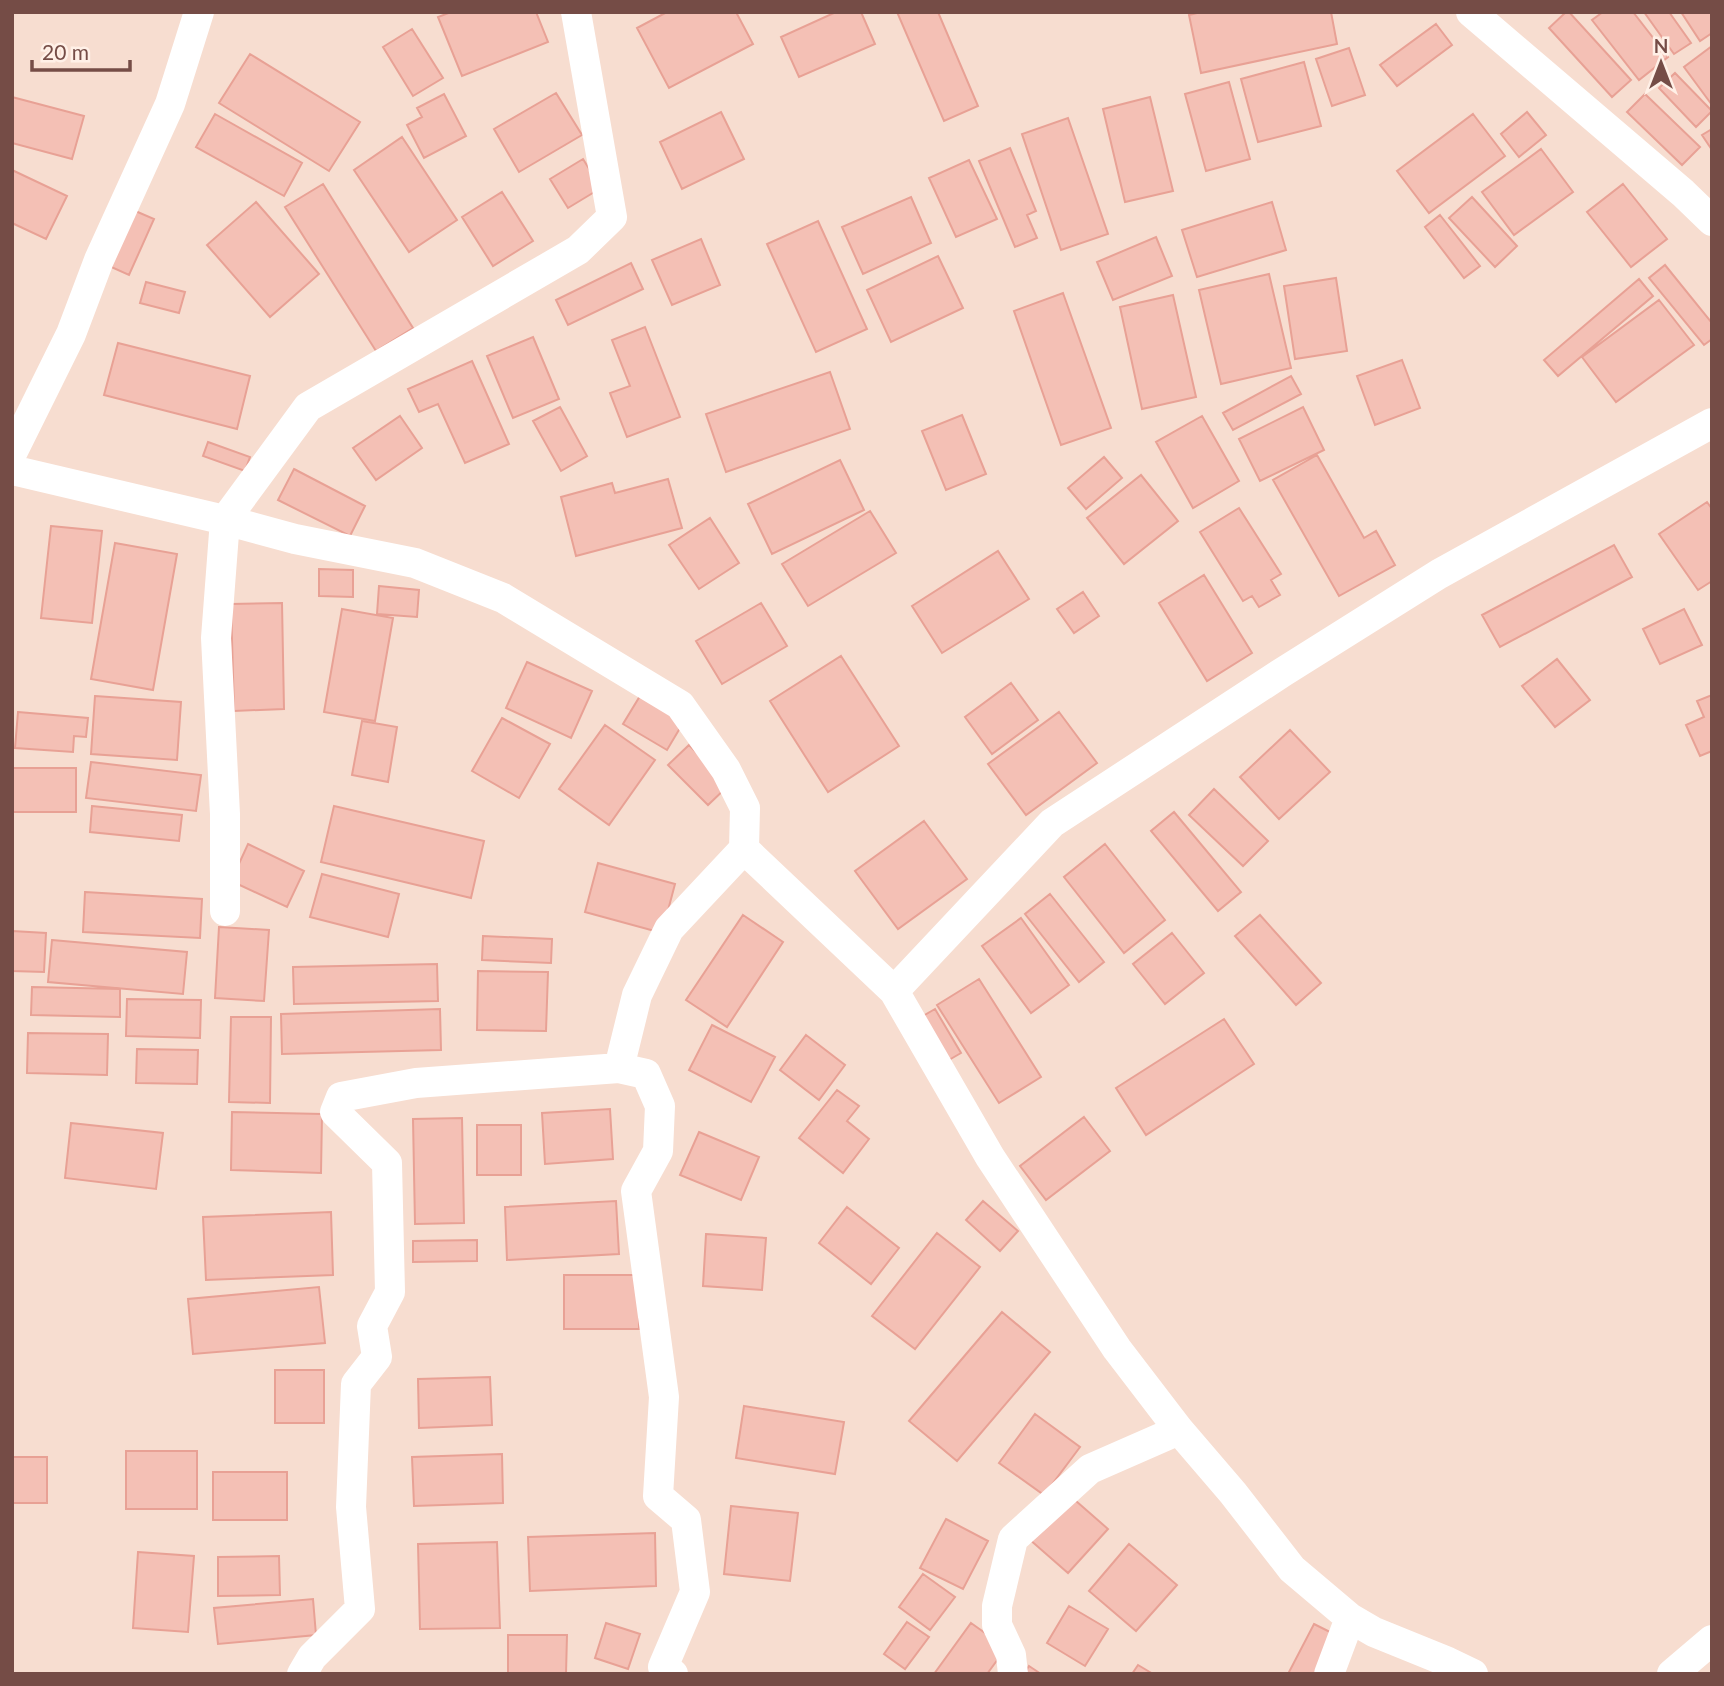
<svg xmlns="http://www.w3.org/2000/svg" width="1724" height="1686" font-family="Lato,sans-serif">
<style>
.residential{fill:#f7ddd0}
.building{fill:#f4c0b5;stroke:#e8a195;stroke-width:2}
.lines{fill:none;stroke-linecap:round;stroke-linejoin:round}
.minor{stroke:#fff;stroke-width:30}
</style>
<rect width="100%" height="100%" fill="#fdebdf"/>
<path class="residential" d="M 12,12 L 1712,12 L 1712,1674 L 12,1674 Z"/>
<path class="building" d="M 451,12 L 536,12 L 548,42 L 462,76 L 438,17 Z
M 667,12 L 736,12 L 753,44 L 669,88 L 637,28 Z
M 836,12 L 861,12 L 875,44 L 799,77 L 781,37 Z
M 897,12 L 938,12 L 978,106 L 944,121 Z
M 1201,12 L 1331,12 L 1337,44 L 1201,73 L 1189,15 Z
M 1566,12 L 1569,12 L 1631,80 L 1612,97 L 1549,28 Z
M 1603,12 L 1633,12 L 1668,57 L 1639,80 L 1592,20 Z
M 1644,12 L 1669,12 L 1691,43 L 1674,54 Z
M 1681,12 L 1712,12 L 1712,33 L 1700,41 Z
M 1436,24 L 1452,45 L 1397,86 L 1380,65 Z
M 412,29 L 443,78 L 413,96 L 383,47 Z
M 1712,46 L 1712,105 L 1684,67 Z
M 1349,48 L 1365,95 L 1332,106 L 1316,59 Z
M 250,54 L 360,122 L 329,171 L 219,103 Z
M 1304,62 L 1321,126 L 1258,142 L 1241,79 Z
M 1675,73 L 1712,111 L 1696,127 L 1659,88 Z
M 1229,82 L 1250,159 L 1206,171 L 1185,94 Z
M 556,93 L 582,135 L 519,172 L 494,129 Z
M 444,94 L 466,136 L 424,158 L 407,125 L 422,117 L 417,108 Z
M 1645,94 L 1700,147 L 1682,165 L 1627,112 Z
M 12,97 L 84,116 L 72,159 L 12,143 Z
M 1150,97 L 1173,191 L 1125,202 L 1103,109 Z
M 721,112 L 744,159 L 682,189 L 660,142 Z
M 1527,112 L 1546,135 L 1519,157 L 1501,134 Z
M 215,114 L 302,163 L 284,196 L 196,147 Z
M 1473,114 L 1505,156 L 1429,213 L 1397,171 Z
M 1068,118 L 1108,234 L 1061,250 L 1022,134 Z
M 1712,129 L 1712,150 L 1702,135 Z
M 402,137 L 457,220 L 409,252 L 354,170 Z
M 1010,148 L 1036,211 L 1027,215 L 1037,238 L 1015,247 L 979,161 Z
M 1541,149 L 1573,192 L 1514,235 L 1482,192 Z
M 583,159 L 601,188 L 568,208 L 550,179 Z
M 969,160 L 997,219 L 956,237 L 929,178 Z
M 12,170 L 67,196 L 46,239 L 12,223 Z
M 323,184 L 413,328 L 376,351 L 285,207 Z
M 1623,184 L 1667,239 L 1631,267 L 1587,212 Z
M 502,192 L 533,241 L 493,266 L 462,217 Z
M 911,197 L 931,243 L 863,274 L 842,227 Z
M 1472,197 L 1517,246 L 1495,267 L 1449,218 Z
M 256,202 L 319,274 L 270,317 L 207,245 Z
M 1272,202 L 1286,250 L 1197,277 L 1182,230 Z
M 133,210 L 154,219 L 129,275 L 109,266 Z
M 1440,215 L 1480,266 L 1464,278 L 1425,227 Z
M 818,221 L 867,329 L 816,352 L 767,244 Z
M 1156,237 L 1172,276 L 1113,300 L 1097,262 Z
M 701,239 L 720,285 L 672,305 L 652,260 Z
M 938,256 L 963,308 L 891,342 L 867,290 Z
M 631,263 L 643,289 L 568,325 L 556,300 Z
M 1665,265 L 1712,323 L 1712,339 L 1704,345 L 1649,278 Z
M 1269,274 L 1291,368 L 1221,384 L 1199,290 Z
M 1336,278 L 1347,351 L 1295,359 L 1284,286 Z
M 1639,279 L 1653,296 L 1558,376 L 1544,360 Z
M 146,282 L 185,292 L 179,313 L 140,303 Z
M 1063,293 L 1111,428 L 1061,445 L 1014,311 Z
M 1173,295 L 1196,397 L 1142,409 L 1120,307 Z
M 1659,300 L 1694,345 L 1616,402 L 1582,357 Z
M 645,327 L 680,417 L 627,437 L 610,393 L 630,386 L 612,340 Z
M 533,337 L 559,399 L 513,418 L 487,356 Z
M 118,343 L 250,376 L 237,429 L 104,395 Z
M 1402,360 L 1420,408 L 1375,425 L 1357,376 Z
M 472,361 L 509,444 L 465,463 L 438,404 L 419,412 L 408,389 Z
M 830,372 L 850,429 L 726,472 L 706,414 Z
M 1291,376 L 1301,394 L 1233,430 L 1223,413 Z
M 560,407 L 587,456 L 561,471 L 533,421 Z
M 1303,407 L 1324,450 L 1260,481 L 1239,439 Z
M 962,415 L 986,474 L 946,490 L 922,431 Z
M 400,416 L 422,448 L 376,480 L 353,448 Z
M 1202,416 L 1239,481 L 1193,508 L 1156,442 Z
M 208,442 L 250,457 L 245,471 L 203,456 Z
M 1317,455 L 1364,538 L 1376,531 L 1395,565 L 1339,596 L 1273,480 Z
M 1104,457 L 1122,478 L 1086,509 L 1068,488 Z
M 840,460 L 864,510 L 772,554 L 748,504 Z
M 294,469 L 365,506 L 350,536 L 278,500 Z
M 1141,475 L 1178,521 L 1124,564 L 1087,518 Z
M 668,479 L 682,528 L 576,556 L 561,497 L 612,483 L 615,493 Z
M 1707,502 L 1712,509 L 1712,581 L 1698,590 L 1659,534 Z
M 1239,508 L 1281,574 L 1271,580 L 1280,595 L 1259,607 L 1252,596 L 1243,601 L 1200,532 Z
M 870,511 L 896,553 L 808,606 L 782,564 Z
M 710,518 L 739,563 L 699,589 L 669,545 Z
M 51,526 L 102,531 L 92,623 L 41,618 Z
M 115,543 L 177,554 L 153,690 L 91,679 Z
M 1614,545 L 1632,577 L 1500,647 L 1482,615 Z
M 998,551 L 1029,599 L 942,653 L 912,606 Z
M 319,569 L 353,570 L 353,597 L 319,596 Z
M 1204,575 L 1252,653 L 1207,681 L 1159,603 Z
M 379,586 L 419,590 L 417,617 L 377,614 Z
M 1083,592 L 1099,616 L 1074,633 L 1057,609 Z
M 282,603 L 284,709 L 234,711 L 231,604 Z
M 761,603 L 787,646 L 722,684 L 696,641 Z
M 342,609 L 393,618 L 375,721 L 324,712 Z
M 1684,609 L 1702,645 L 1660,664 L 1643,629 Z
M 841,656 L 899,746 L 828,792 L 770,701 Z
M 1557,659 L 1590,700 L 1555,727 L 1522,686 Z
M 527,662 L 592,691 L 571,738 L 506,708 Z
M 1011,683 L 1038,720 L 992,754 L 965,717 Z
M 1712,695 L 1712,751 L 1700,756 L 1686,725 L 1704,717 L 1697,701 Z
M 95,696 L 181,702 L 177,760 L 91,754 Z
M 640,696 L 683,723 L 667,750 L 623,724 Z
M 18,712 L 88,718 L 86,737 L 74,736 L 73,752 L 15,748 Z
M 1059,712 L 1097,763 L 1026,815 L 988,764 Z
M 502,718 L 550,744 L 519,798 L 472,771 Z
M 362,721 L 397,727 L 388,782 L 352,775 Z
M 605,725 L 655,760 L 609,825 L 559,789 Z
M 1290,730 L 1330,772 L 1279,819 L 1240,777 Z
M 689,745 L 729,785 L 708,805 L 668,765 Z
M 91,762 L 201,775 L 196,811 L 86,798 Z
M 12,768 L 76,768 L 76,812 L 12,812 Z
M 1214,789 L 1268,841 L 1243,866 L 1189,815 Z
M 92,806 L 182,815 L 179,841 L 90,832 Z
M 334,806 L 484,841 L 471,898 L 321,862 Z
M 1174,812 L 1241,892 L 1218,911 L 1151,831 Z
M 924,821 L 967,879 L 898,929 L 855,871 Z
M 248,844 L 304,871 L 287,907 L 231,881 Z
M 1105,844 L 1165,920 L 1124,953 L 1064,877 Z
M 598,863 L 675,884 L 662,933 L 585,912 Z
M 322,874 L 399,894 L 388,937 L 310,917 Z
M 85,892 L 202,899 L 200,938 L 83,932 Z
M 1050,894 L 1104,962 L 1079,982 L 1025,914 Z
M 743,915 L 783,942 L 727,1027 L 686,1000 Z
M 1260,915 L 1321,983 L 1296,1005 L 1235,936 Z
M 1021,918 L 1069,985 L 1031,1013 L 982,946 Z
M 219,927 L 269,930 L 264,1001 L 215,998 Z
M 12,931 L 46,933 L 44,972 L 12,971 Z
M 1172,933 L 1204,973 L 1165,1004 L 1133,964 Z
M 483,936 L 552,939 L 551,963 L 482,960 Z
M 52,940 L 187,952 L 183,994 L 48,982 Z
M 437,964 L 438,1001 L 294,1004 L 293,967 Z
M 478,971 L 548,972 L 546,1031 L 477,1030 Z
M 979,979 L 1041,1077 L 999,1103 L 937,1005 Z
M 32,987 L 120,989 L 120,1017 L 31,1015 Z
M 127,999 L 201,1000 L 200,1038 L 126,1036 Z
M 440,1009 L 441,1050 L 282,1054 L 281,1014 Z
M 935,1009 L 961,1053 L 942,1064 L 916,1020 Z
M 231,1017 L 271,1017 L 270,1103 L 229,1102 Z
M 1224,1019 L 1254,1064 L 1146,1135 L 1116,1088 Z
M 712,1025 L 775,1057 L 751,1102 L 689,1070 Z
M 28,1033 L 108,1034 L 107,1075 L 27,1073 Z
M 806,1035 L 845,1065 L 819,1100 L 780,1070 Z
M 137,1049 L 198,1050 L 197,1084 L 136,1083 Z
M 837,1090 L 859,1106 L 847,1121 L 869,1139 L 843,1173 L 799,1138 Z
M 610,1109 L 613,1159 L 545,1164 L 542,1113 Z
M 232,1112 L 322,1114 L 321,1173 L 231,1170 Z
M 1084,1117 L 1110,1151 L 1046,1200 L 1020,1166 Z
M 462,1118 L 464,1223 L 415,1224 L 413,1119 Z
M 71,1123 L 163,1133 L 156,1189 L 65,1178 Z
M 477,1125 L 521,1125 L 521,1175 L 477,1175 Z
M 699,1132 L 759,1157 L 741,1200 L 680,1175 Z
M 616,1201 L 619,1254 L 507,1260 L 505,1207 Z
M 983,1201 L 1018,1231 L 1000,1251 L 966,1220 Z
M 847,1207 L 899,1248 L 871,1284 L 819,1243 Z
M 331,1212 L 333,1275 L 206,1280 L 203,1217 Z
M 937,1233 L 980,1267 L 915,1349 L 872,1316 Z
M 706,1234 L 766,1238 L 762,1290 L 703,1286 Z
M 477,1240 L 477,1261 L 413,1262 L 413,1241 Z
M 564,1275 L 639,1275 L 639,1329 L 564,1329 Z
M 319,1287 L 325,1343 L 193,1354 L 188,1299 Z
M 1002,1312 L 1050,1352 L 957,1461 L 909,1421 Z
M 275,1370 L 324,1370 L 324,1423 L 275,1423 Z
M 490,1377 L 492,1425 L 419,1428 L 418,1379 Z
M 744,1406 L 844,1422 L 835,1474 L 736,1458 Z
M 1035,1414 L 1080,1447 L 1044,1495 L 999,1463 Z
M 126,1451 L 197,1451 L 197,1509 L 126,1509 Z
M 502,1454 L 503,1503 L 414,1506 L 412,1457 Z
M 12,1457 L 47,1457 L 47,1503 L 12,1503 Z
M 213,1472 L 287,1472 L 287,1520 L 213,1520 Z
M 1068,1494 L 1108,1529 L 1068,1573 L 1029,1539 Z
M 731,1506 L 798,1513 L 790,1581 L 724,1574 Z
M 946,1519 L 988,1541 L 963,1589 L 920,1568 Z
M 655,1533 L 656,1586 L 530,1591 L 528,1537 Z
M 497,1542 L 500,1628 L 420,1629 L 418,1544 Z
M 1129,1544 L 1177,1585 L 1136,1631 L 1089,1591 Z
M 138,1552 L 194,1556 L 188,1632 L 133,1628 Z
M 279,1556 L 280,1595 L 218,1596 L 218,1557 Z
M 923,1574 L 955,1597 L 930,1630 L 899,1607 Z
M 313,1599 L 316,1635 L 218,1644 L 214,1608 Z
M 1069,1606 L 1108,1629 L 1085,1666 L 1047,1643 Z
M 907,1622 L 929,1637 L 905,1669 L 884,1654 Z
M 606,1623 L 640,1634 L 628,1669 L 595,1658 Z
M 971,1623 L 1006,1648 L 987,1674 L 934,1674 Z
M 1314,1624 L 1334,1634 L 1314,1674 L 1288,1674 Z
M 508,1635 L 567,1635 L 566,1674 L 508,1674 Z
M 1138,1665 L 1153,1674 L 1132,1674 Z
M 1029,1666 L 1041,1674 L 1024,1674 Z"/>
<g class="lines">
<path class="minor" d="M 576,12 L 612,217 L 578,250 L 308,407 L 225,520 L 295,539 L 415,563 L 503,598 L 680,705 L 726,770 L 745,808 L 744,849 L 894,991 L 990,1157 L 1117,1349 L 1179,1430 L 1233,1493 L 1292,1569 L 1350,1618 L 1374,1632 L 1448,1662 L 1473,1674
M 1471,12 L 1683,193 L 1712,221
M 12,453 L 71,334 L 99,260 L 170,104 L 199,12
M 12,470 L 225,520 L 216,638 L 225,814 L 225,911
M 894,991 L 1052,823 L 1283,672 L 1439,574 L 1712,423
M 302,1674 L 312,1657 L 360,1609 L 351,1507 L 356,1384 L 377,1357 L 372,1326 L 390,1292 L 387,1163 L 335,1112 L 341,1097 L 416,1083 L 619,1068
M 673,1674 L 663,1667 L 695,1592 L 686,1520 L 658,1496 L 664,1397 L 636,1191 L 658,1151 L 660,1106 L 646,1074 L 619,1068 L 637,995 L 669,929 L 744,849
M 1013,1674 L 1011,1655 L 997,1625 L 997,1606 L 1013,1539 L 1090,1469 L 1179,1430
M 1329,1674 L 1350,1618
M 1672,1674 L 1712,1640"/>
</g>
<rect width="1724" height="1686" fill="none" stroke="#754c46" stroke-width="28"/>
<g transform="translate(1661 63)" stroke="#fff0e7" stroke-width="5" paint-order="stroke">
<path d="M0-5L12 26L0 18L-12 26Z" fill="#754c46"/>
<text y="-10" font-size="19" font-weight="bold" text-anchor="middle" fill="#754c46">N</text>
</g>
<path d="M32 60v10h98v-10" fill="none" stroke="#754c46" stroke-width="3.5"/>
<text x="42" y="60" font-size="21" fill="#754c46" stroke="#fff0e7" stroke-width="5" paint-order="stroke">20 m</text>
</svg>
